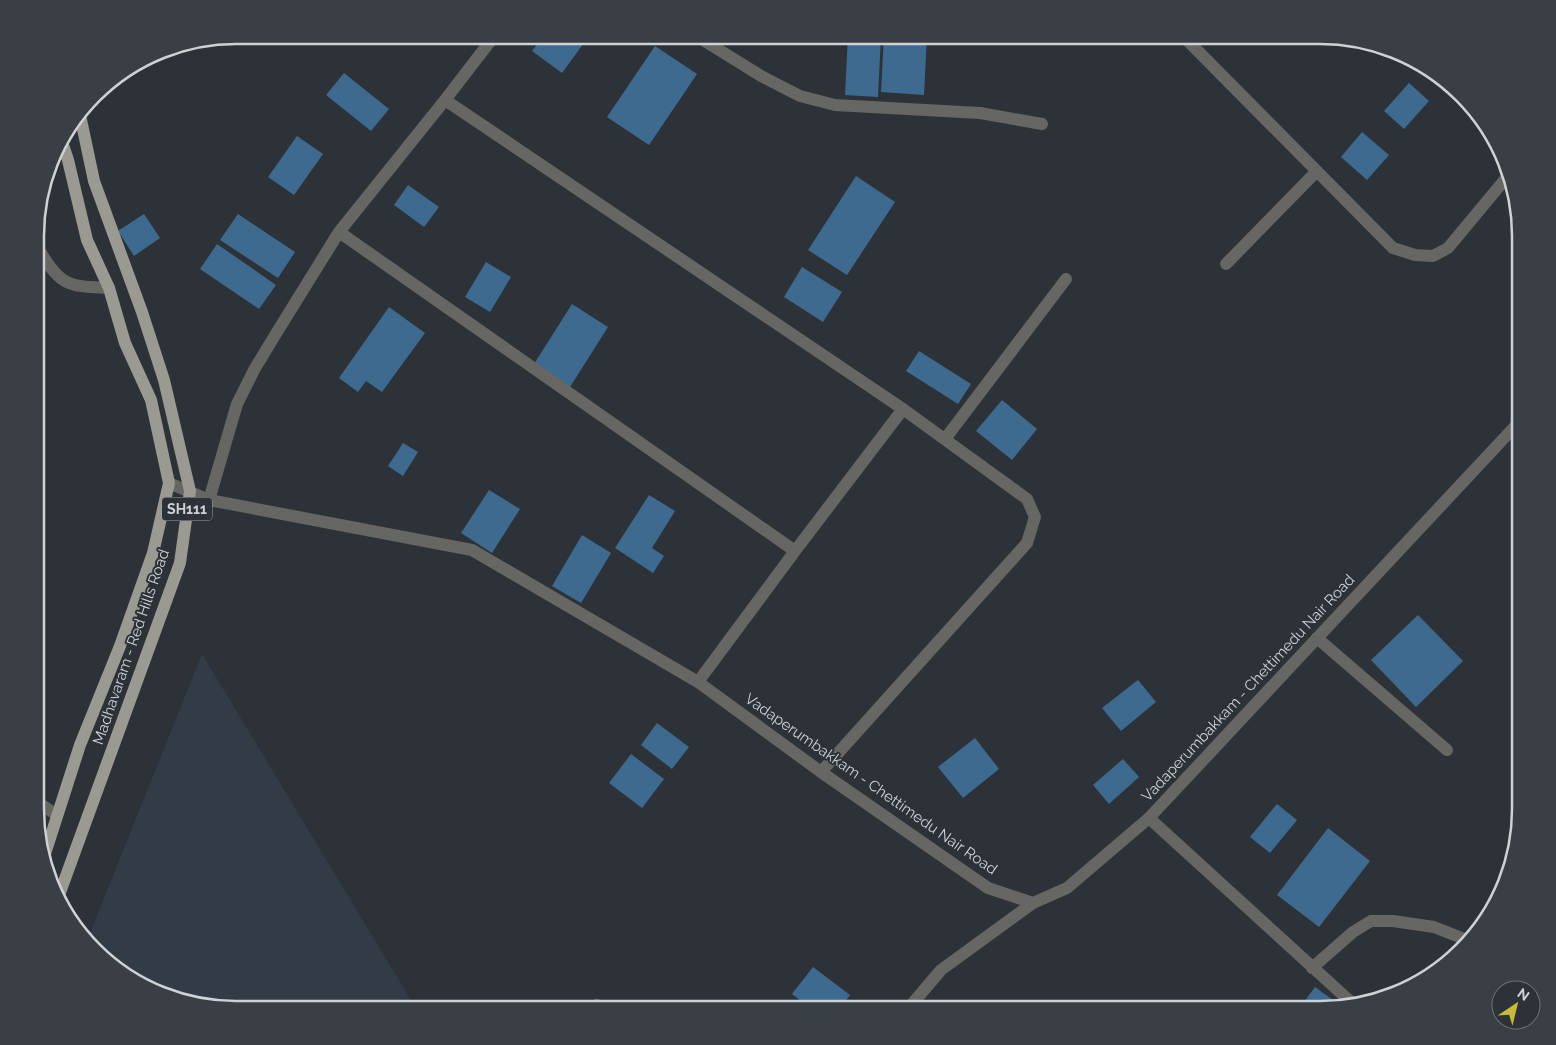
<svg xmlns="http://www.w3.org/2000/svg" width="1556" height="1045" font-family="Raleway,sans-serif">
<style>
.built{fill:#323c46}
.building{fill:#3e6a8f}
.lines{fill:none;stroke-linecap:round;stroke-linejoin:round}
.minor{stroke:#666662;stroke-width:12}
.tertiary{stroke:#666662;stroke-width:12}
.primary{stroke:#9a9992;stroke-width:12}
.labels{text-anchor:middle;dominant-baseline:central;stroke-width:4;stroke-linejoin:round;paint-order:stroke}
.shield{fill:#2d3238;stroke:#9ea2a6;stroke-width:1}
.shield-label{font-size:14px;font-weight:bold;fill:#ced2d5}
.street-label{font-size:15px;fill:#ced2d5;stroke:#2d3238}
.rim{fill:none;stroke:#ced2d5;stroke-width:2.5}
</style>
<rect width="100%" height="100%" fill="#2d3238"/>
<path class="built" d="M 202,654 L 417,1010 L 235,1010 L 171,999 L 124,976 L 88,938 Z"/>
<path class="building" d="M 544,35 L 588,35 L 589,36 L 562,73 L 532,51 Z
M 848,35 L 881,35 L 878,97 L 845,95 Z
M 884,35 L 927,35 L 924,95 L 881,92 Z
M 655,46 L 697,74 L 649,145 L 607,117 Z
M 344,73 L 389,109 L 371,131 L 326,95 Z
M 1409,83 L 1429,101 L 1404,129 L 1384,111 Z
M 1362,132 L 1389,155 L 1367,180 L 1341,157 Z
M 297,136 L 323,154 L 294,195 L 268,177 Z
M 856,176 L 895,202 L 847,275 L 808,250 Z
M 408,185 L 439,207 L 424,227 L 394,205 Z
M 144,214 L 160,238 L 134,256 L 118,231 Z
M 238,214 L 295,252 L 278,278 L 220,240 Z
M 217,244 L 276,285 L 259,309 L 200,269 Z
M 486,262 L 511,277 L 490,312 L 465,297 Z
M 802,267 L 842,292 L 823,322 L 784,297 Z
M 572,304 L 608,327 L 570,387 L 534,364 Z
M 389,307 L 425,333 L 382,392 L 366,381 L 358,392 L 339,378 Z
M 919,351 L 971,384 L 958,404 L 906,371 Z
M 1002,400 L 1037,429 L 1012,460 L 976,431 Z
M 403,443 L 418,452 L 403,476 L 388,466 Z
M 489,490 L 520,509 L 492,553 L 461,533 Z
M 649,495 L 675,511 L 652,548 L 664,556 L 653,573 L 615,548 Z
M 582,535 L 611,553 L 581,603 L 552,586 Z
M 1418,615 L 1463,661 L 1416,707 L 1371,660 Z
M 1138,680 L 1156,702 L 1121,731 L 1102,708 Z
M 657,723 L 689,747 L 672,769 L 641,745 Z
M 975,738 L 999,769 L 963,798 L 938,767 Z
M 631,754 L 664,779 L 642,808 L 609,783 Z
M 1123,759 L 1139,777 L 1109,804 L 1093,785 Z
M 1277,804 L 1297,820 L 1270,853 L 1250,837 Z
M 1328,828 L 1370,861 L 1319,927 L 1277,895 Z
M 813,967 L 850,995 L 839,1010 L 813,1010 L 792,994 Z
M 1315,987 L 1341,1006 L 1339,1008 L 1334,1010 L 1298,1010 Z"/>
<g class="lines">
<path class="minor" d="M 695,35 L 761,76 L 800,96 L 835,105 L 980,113 L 1042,124
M 1182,35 L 1393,248 L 1415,255 L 1433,256 L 1448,248 L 1507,177
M 445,100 L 903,409 L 1027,499 L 1035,517 L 1027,543 L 821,772
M 339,232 L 795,551
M 37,246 C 44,258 53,274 65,281 C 77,288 95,287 109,288
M 1226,264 L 1317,171
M 945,439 L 1066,279
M 209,500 L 237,404 L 254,370 L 277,332 L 339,232 L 445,100 L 495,35
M 1317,638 L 1447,750
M 698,682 L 795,551 L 903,409
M 37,802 L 57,815
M 1149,818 L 1353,1004
M 1312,968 L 1353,932 L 1371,921 L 1393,921 L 1434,927 L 1467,940
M 597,1005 L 604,1010
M 907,1010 L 941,970 L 1033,903"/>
<path class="tertiary" d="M 169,483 L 209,500 L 472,550 L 698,682 L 821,772 L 988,888 L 1033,903 L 1067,888 L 1149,818 L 1521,420"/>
<path class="primary" d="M 44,857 L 80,745 L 120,646 L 153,553 L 169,483 L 151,400 L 125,343 L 109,288 L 87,240 L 68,160 L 61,139
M 58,898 L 180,563 L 190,491 L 164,380 L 142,312 L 94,181 L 80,115"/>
</g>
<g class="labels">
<rect class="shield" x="162" y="497.5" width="50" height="23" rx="4"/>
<g class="shield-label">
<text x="187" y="509">SH111</text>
</g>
<g class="street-label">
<text transform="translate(131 647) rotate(-71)">Madhavaram - Red Hills Road</text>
<text transform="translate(1248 688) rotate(-47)">Vadaperumbakkam - Chettimedu Nair Road</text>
<text transform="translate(871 784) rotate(35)">Vadaperumbakkam - Chettimedu Nair Road</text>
</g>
</g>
<path d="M0 0H1556V1045H0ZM236 44H1320A192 192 0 0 1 1512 236V809A192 192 0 0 1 1320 1001H236A192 192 0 0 1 44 809V236A192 192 0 0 1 236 44Z" fill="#3a3f45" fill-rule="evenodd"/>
<path class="rim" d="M236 44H1320A192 192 0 0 1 1512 236V809A192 192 0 0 1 1320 1001H236A192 192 0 0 1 44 809V236A192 192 0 0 1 236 44Z"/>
<g transform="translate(1516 1005) rotate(35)"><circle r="24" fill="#2d3238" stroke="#6d7277"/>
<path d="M0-4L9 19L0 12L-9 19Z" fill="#cbba39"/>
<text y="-8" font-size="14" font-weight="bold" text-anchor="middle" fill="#ced2d5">N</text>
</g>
</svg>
